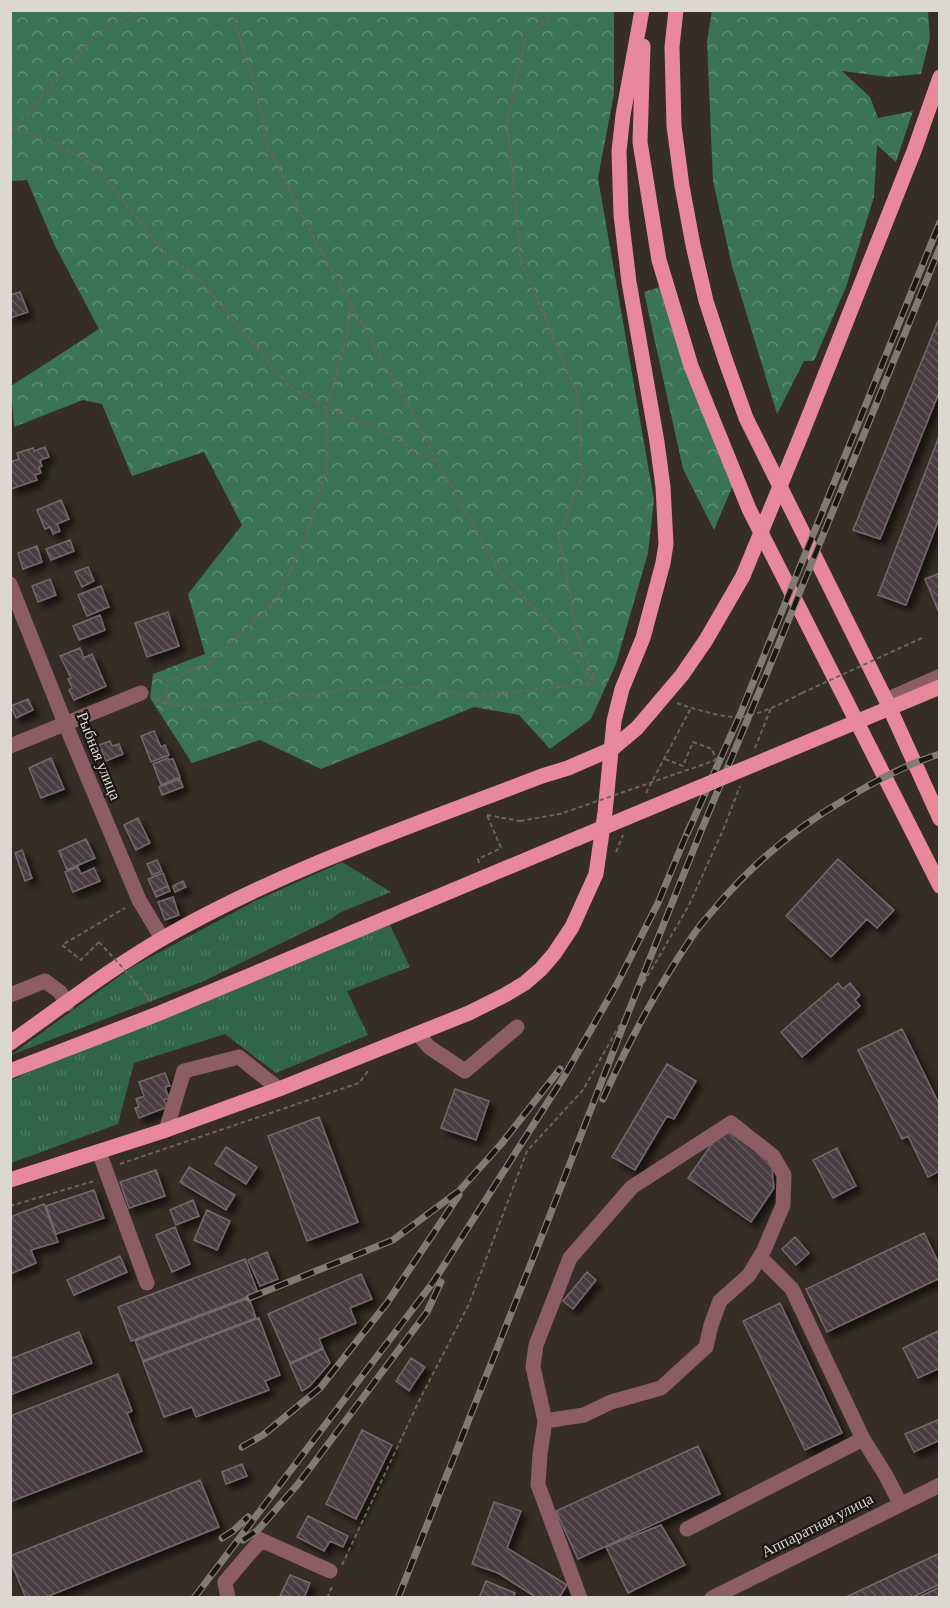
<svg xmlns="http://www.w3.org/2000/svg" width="950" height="1608" font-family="'Crimson Pro',serif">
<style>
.grass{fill:url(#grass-tufts)}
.forest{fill:url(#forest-crowns)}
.building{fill:url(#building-back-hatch);stroke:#75686d;stroke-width:1.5;filter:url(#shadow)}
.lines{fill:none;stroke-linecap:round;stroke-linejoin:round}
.path{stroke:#6c645d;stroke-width:2;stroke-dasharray:4.5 3;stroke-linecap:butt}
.minor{stroke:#8c5d65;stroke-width:15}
.major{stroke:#e8899b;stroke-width:15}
.rail-casing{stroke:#827b74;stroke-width:7}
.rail{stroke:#1a1612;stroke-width:4.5;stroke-dasharray:14;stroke-linecap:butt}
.path-bridge{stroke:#6c645d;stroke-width:2;stroke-dasharray:4.5 3;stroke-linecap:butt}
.major-bridge{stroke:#e8899b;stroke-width:15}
.labels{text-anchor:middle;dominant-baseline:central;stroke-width:4.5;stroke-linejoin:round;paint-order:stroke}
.street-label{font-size:16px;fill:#ddd7d2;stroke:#1a1612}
</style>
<defs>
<pattern id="grass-tufts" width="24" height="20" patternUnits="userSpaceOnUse" patternTransform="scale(1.5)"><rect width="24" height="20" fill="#30654a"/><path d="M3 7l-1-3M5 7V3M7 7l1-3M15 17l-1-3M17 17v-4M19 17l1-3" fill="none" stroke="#4e7a63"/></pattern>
<pattern id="forest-crowns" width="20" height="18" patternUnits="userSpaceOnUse" patternTransform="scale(1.5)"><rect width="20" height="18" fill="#3a7455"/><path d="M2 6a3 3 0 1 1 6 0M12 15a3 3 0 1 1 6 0" fill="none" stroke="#5f8d74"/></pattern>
<pattern id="building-back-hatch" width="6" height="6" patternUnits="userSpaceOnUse" patternTransform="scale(1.5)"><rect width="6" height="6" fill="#493d42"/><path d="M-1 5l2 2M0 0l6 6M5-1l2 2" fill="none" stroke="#63585c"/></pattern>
<filter id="shadow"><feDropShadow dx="5.5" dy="5.5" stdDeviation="3" flood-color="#0009"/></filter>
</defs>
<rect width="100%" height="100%" fill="#362d25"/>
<path class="grass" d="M 342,862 L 391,892 L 341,912 L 331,919 L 204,981 L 11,1055 L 132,967 L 255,901 Z
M 390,925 L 410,967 L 347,991 L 368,1035 L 276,1073 L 225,1034 L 134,1063 L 118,1124 L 11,1163 L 11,1080 L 190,1001 Z"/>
<path class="forest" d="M 11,10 L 614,11 L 614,94 L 598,178 L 654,500 L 648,553 L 616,664 L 591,719 L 550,749 L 519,715 L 474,707 L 321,769 L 260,740 L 192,763 L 150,698 L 153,674 L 205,654 L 188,594 L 242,525 L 204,452 L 132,476 L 102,404 L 83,400 L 14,427 L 11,386 L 99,329 L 54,244 L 27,180 L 11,181 Z
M 712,11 L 928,11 L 930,38 L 921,74 L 888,77 L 842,71 L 870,97 L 878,118 L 913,111 L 896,162 L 877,145 L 874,197 L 846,287 L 814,361 L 804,361 L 777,414 L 732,266 L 713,181 L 707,41 Z
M 663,286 L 733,485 L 714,530 L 683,469 L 644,292 Z"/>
<path class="building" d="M 20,292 L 28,312 L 10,318 L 10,295 Z
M 940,316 L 940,390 L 880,539 L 853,530 Z
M 940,434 L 940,516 L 906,605 L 878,595 Z
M 45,447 L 49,457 L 40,460 L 42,466 L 39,467 L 41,473 L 35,475 L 37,480 L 11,489 L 10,462 L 19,459 L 17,453 L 33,448 L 34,451 Z
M 61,500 L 69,519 L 57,524 L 60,531 L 53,534 L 50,527 L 45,529 L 37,510 Z
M 70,540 L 74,551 L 51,560 L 46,549 Z
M 37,546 L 42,562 L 23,569 L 18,553 Z
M 88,567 L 94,581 L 82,587 L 75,572 Z
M 940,573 L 940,615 L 925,579 Z
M 50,579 L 56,595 L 38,602 L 32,586 Z
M 101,586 L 109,607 L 87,616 L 78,595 Z
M 168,612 L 179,646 L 147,657 L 135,623 Z
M 100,615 L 105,630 L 79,640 L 73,626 Z
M 80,648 L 84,658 L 92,654 L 106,686 L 74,700 L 69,690 L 72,688 L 68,679 L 71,678 L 60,656 Z
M 28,699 L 33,710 L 16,718 L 11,706 Z
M 154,731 L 161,747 L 165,745 L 169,755 L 151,762 L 141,736 Z
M 110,741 L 112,746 L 119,744 L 123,754 L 106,761 L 99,745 Z
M 51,758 L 64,789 L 41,798 L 29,768 Z
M 168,758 L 169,760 L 173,759 L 180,777 L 161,785 L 153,764 Z
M 180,779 L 183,787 L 162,795 L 159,787 Z
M 138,818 L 150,843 L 136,850 L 124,825 Z
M 86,839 L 95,858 L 67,870 L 59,851 Z
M 22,850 L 32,878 L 25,881 L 15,853 Z
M 838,859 L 894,910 L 877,928 L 867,919 L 831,957 L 786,916 Z
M 157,860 L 162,871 L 152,875 L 147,864 Z
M 78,867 L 81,874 L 94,868 L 100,881 L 73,892 L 65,872 Z
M 163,873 L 168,886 L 154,892 L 148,879 Z
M 183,881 L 186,887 L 175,892 L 173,886 Z
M 168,886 L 170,891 L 156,897 L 154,892 Z
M 173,897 L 179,915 L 165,920 L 158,902 Z
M 838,983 L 843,989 L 850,983 L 860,995 L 855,1000 L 860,1006 L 802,1057 L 781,1032 Z
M 902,1029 L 940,1106 L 940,1171 L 928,1177 L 908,1136 L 902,1139 L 858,1050 Z
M 667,1064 L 696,1081 L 674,1119 L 667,1116 L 635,1170 L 612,1157 Z
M 165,1073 L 170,1086 L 165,1087 L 169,1098 L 164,1100 L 167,1107 L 139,1118 L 135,1108 L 139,1107 L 136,1099 L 144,1096 L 139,1082 Z
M 455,1089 L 489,1101 L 476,1140 L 441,1128 Z
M 319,1117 L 358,1222 L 307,1241 L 268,1136 Z
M 723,1128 L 771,1161 L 774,1188 L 751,1222 L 688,1178 Z
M 226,1147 L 257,1167 L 246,1184 L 215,1164 Z
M 837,1148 L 856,1186 L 833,1198 L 813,1160 Z
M 189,1167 L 235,1195 L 226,1210 L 180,1182 Z
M 156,1170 L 165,1196 L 129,1208 L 120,1182 Z
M 94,1190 L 104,1218 L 56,1234 L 46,1206 Z
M 193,1200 L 199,1216 L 176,1225 L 170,1210 Z
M 44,1204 L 58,1242 L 31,1250 L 36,1263 L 10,1274 L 10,1217 Z
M 207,1210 L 230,1221 L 217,1250 L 194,1240 Z
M 175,1227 L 190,1264 L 172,1272 L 156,1235 Z
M 924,1233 L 940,1266 L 940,1278 L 827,1332 L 806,1289 Z
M 795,1237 L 809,1253 L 796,1265 L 782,1249 Z
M 267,1252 L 278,1279 L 260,1286 L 248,1260 Z
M 120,1256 L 127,1272 L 74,1295 L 67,1280 Z
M 245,1259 L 258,1293 L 131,1341 L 118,1307 Z
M 587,1272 L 596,1280 L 573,1309 L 563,1301 Z
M 361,1274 L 372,1299 L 350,1308 L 356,1323 L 319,1339 L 323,1348 L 290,1363 L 268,1314 Z
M 249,1298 L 256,1318 L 143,1361 L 135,1341 Z
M 780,1303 L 842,1433 L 805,1450 L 743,1321 Z
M 259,1318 L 280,1375 L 265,1381 L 269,1390 L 196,1417 L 192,1407 L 164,1417 L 143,1362 Z
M 940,1330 L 940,1368 L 918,1378 L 903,1348 Z
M 79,1332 L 92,1363 L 10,1395 L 10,1359 Z
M 323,1349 L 330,1363 L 309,1387 L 302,1391 L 290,1364 Z
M 411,1358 L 425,1367 L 409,1391 L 396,1381 Z
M 118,1374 L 132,1411 L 127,1413 L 142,1451 L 10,1502 L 10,1416 Z
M 940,1419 L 940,1440 L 914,1452 L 905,1434 Z
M 362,1430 L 392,1445 L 356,1519 L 326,1504 Z
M 698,1446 L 720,1494 L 578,1559 L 556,1511 Z
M 242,1464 L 247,1476 L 226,1484 L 222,1472 Z
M 200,1480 L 219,1527 L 44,1598 L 26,1598 L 10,1560 L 10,1556 Z
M 494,1502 L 521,1511 L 507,1548 L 567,1585 L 559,1598 L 537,1598 L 498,1573 L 472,1564 Z
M 308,1516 L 348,1536 L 343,1547 L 330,1541 L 324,1551 L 297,1537 Z
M 661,1525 L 685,1565 L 628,1593 L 606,1547 Z
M 940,1553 L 940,1584 L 911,1598 L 844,1598 Z
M 290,1575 L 310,1583 L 304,1598 L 280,1596 Z
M 486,1581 L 515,1593 L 513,1598 L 479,1598 Z
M 940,1587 L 940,1598 L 917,1598 Z"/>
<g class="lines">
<path class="path" d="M 232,10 L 260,105 L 268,148 L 312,234 L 410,409 L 438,463 L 499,571 L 547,621 L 595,683
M 551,10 L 549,17 L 525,40 L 507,122 L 514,187 L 520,259 L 578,395 L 582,475 L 559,537 L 577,634 L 594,680
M 10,128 L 53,142 L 98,168 L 159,247 L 201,282 L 290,387 L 326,408 L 380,430 L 437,463
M 10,130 L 13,130 L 97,34 L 140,10
M 155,699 L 166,704 L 191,707 L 263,702 L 353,688 L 425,687 L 472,696 L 595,683 L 607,686
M 677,703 C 690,708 727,719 741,717 C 762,714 783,703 802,693
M 166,704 L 167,681 L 209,663 L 277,600 L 309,529 L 326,469 L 326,408 L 346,341 L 350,303
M 755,748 L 771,708
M 665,759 L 683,766 L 693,742 L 712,749 L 716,760
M 646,793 L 691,708
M 487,815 L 520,821
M 616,852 L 623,835
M 479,863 L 478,859 L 501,848 L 487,815
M 99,942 L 81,960 L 62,945 L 125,908
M 135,981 L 151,1002
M 120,1164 L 359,1083 L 368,1071
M 10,1206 L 94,1181
M 342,1565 L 419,1401 L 469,1304 L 527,1151 L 583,1090 L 632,1003 L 689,905 L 723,830 L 740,786
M 327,1598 L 332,1587"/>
<path class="minor" d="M 10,584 L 65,723 L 139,900 L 162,938
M 886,700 L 940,676
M 10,746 L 141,693
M 10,995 L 45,981 L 60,992 L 67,1004
M 418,1034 L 429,1047 L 465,1071 L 517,1027
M 166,1130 L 184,1071 L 239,1057 L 279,1089
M 99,1152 L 147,1283
M 760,1257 L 792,1289 L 863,1439
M 545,1421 L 584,1415 L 611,1402 L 661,1388 L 706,1347 L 711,1325 L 720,1301 L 749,1275 L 764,1250 L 783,1205 L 784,1175 L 773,1156 L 731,1123 L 632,1187 L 570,1258 L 536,1345 L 533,1367 L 545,1421 L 540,1454 L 538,1485 L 580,1598
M 687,1529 L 863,1439 L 885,1474 L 900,1503
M 228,1598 L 225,1582 L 261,1540 L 330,1571
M 712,1598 L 940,1485"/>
<path class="major" d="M 676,10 L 672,47 L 674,126 L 682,186 L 693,245 L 706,301 L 725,359 L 746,418 L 886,700 L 940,819
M 643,46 L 640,142 L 659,260 L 691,366 L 749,509 L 940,886
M 802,433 L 914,151 L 940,77
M 10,1043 C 61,1007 111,968 165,937 C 284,869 414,825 542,776 L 568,768 L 612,749 L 637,728 L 682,675 L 706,640 L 743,576
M 10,1071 L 160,1013 L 578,838
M 10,1180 L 166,1130 L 279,1089 L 469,1013 L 505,995 L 525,983 L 541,969 L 554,954 L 572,927 L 596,874 L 605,812 L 614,721 L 622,689 L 643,638 L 663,563 L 666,544 L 663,487 L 657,442 L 629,282 L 621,215 L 619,151 L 623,115 L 642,10"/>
<g class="rail-casing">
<path id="rail" d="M 687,834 L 739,717 L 940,222
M 603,1099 C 629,1041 659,984 696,931 C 702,923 709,915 716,907 C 754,862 798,826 849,797 C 874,782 912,762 940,754
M 249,1298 L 393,1240 L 459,1191 L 502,1143 L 560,1069
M 242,1447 L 263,1435 L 320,1388 L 387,1303 L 459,1195
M 222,1538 L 233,1531 L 248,1517
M 243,1540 L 258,1530 L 298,1484 L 427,1312 L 441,1282
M 194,1598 L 434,1281 L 565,1075 L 617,984 L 658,903 L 690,826
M 398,1598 L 545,1228 L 632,1003 L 701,831 L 767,673 L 940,247"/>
</g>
<use href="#rail" class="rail"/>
<path class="path-bridge" d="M 802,693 L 922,638
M 520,821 L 560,814 L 716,760 L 716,764
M 99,942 L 135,981"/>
<path class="major-bridge" d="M 743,576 L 802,433
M 578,838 L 940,687"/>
</g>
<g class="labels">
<g class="street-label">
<text transform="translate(99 756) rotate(68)">Рыбная улица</text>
<text transform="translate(817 1525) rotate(-27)">Аппаратная улица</text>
</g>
</g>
<rect width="950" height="1608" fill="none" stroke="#ddd7d2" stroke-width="24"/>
</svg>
